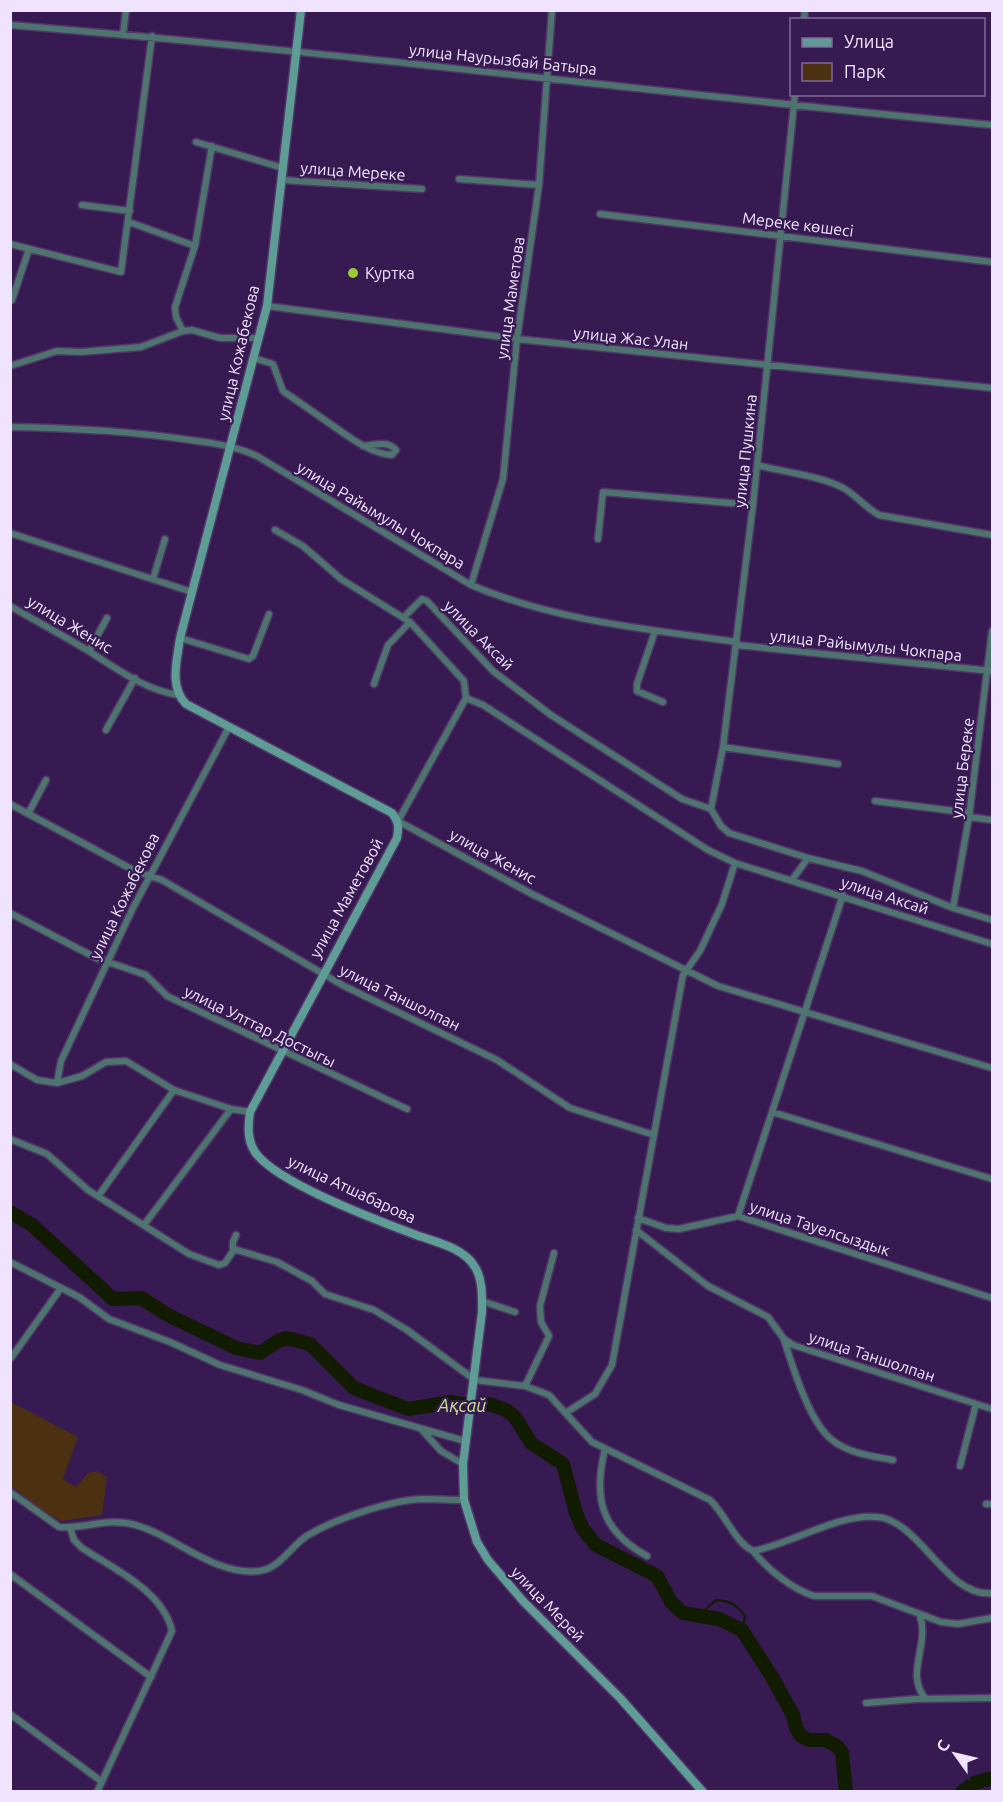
<svg xmlns="http://www.w3.org/2000/svg" width="1003" height="1802" font-family="Ubuntu,sans-serif">
<style>
.green{fill:#4c3012}
.lines{fill:none;stroke-linecap:round;stroke-linejoin:round}
.stream{stroke:#111b00;stroke-width:2}
.river{stroke:#111b00;stroke-width:14}
.street-casing{stroke:#513669;stroke-width:9}
.secondary-casing{stroke:#513669;stroke-width:11}
.street{stroke:#4e746f;stroke-width:6}
.secondary{stroke:#5e9d95;stroke-width:8}
.poi-dot{fill:#9cca31;stroke:#371a51;stroke-width:2}
.labels{text-anchor:middle;dominant-baseline:central;stroke-width:4.5;stroke-linejoin:round;paint-order:stroke}
.street-label{font-size:16px;fill:#f0e3ff;stroke:#371a51}
.poi-label{font-size:16px;fill:#f0e3ff;stroke:#371a51;text-anchor:start}
.water-label{font-size:18px;font-style:italic;fill:#c5e58e;stroke:#371a51}
</style>
<rect width="100%" height="100%" fill="#371a51"/>
<path class="green" d="M 11,1402 L 78,1437 L 63,1479 L 76,1487 L 88,1473 L 97,1471 L 107,1477 L 102,1515 L 62,1521 L 47,1514 L 11,1486 Z"/>
<g class="lines">
<path class="stream" d="M 699,1615 L 716,1600 C 729,1600 738,1605 745,1616 L 742,1630"/>
<path class="river" d="M 10,1212 L 32,1225 L 113,1299 L 141,1298 L 168,1315 L 236,1348 L 260,1353 L 278,1341 L 287,1338 L 310,1344 L 354,1388 L 408,1409 L 451,1402 L 481,1407 L 489,1404 L 506,1410 L 515,1417 L 531,1443 L 563,1464 L 576,1513 L 583,1529 L 596,1545 L 657,1576 L 671,1602 L 683,1613 L 719,1619 L 742,1630 L 772,1677 L 793,1715 L 796,1728 L 801,1736 L 809,1740 L 826,1740 L 838,1747 L 842,1753 L 846,1792
M 962,1792 L 974,1783 L 992,1778"/>
<g class="street-casing">
<path id="street" d="M 804,20 L 805,10
M 10,25 C 339,52 665,94 992,125
M 123,34 L 126,10
M 196,142 L 283,168
M 459,179 L 539,185
M 282,180 L 422,189
M 82,205 L 130,211
M 600,214 L 992,262
M 129,222 L 195,246
M 10,244 L 121,272 L 152,36
M 12,300 L 29,249
M 267,306 L 517,339 L 992,388
M 183,331 L 176,317 L 175,307 L 195,246 L 212,146
M 254,358 L 273,364 L 283,391 L 352,439 C 365,447 377,454 392,455 L 396,450 C 387,440 375,445 363,446
M 10,366 L 57,351 L 81,352 L 141,347 L 183,331 L 192,330 L 220,338 L 259,338
M 10,427 C 71,428 130,431 190,440 C 213,443 235,446 257,456 L 471,585 C 556,621 646,629 737,642
M 757,465 C 783,472 823,476 845,489 C 858,497 866,508 879,515 L 992,535
M 275,530 L 303,546 L 341,579 L 410,622 L 464,681 L 466,698 L 483,705 L 708,850 L 735,863 L 992,944
M 10,533 L 192,592
M 598,539 L 603,492 L 753,505
M 153,579 L 165,539
M 471,585 L 503,479 L 517,339 L 539,185 L 552,10
M 10,606 C 36,621 62,635 87,650 C 115,668 145,690 178,695
M 404,617 L 422,599 L 427,601 L 493,671 L 551,715 L 682,799 L 711,809 L 721,826 L 729,833 L 808,858 L 862,871 L 953,908 L 992,920
M 655,631 L 637,684 L 637,691 L 663,702
M 180,638 L 249,659 L 253,656 L 269,614
M 736,645 L 992,671
M 89,651 L 107,618
M 374,684 L 388,645 L 410,622
M 466,698 L 398,821 L 530,893 L 718,986 L 992,1068
M 106,730 L 135,678
M 723,747 L 838,764
M 875,801 L 970,813
M 10,804 L 135,871 L 162,880 L 344,986 L 497,1060 L 570,1108 L 654,1135
M 711,809 L 723,747 L 753,505 L 795,94
M 28,814 L 46,780
M 969,817 L 992,820
M 792,880 L 808,858
M 953,908 L 969,817 L 992,631
M 10,913 L 96,958 L 146,975 L 167,996 L 407,1109
M 10,1064 L 37,1080 L 57,1083 L 82,1076 L 106,1062 L 126,1061 L 174,1090 L 231,1109 L 250,1112
M 57,1083 L 61,1061 L 133,908 L 229,727
M 772,1112 L 992,1179
M 10,1139 L 47,1154 L 88,1190 L 189,1254 L 219,1265 L 225,1263 L 233,1251 L 237,1250 L 277,1262 L 312,1281 L 325,1294 L 374,1310 L 407,1330 L 475,1380 L 525,1386 L 549,1395 L 592,1442 L 710,1500 C 726,1515 734,1541 753,1551 C 792,1544 838,1513 877,1517 C 920,1520 946,1598 992,1593
M 99,1195 L 174,1090
M 738,1216 L 843,895
M 638,1218 L 666,1228 L 679,1229 L 738,1216 L 992,1298
M 144,1225 L 231,1109
M 636,1230 L 708,1286 L 768,1317 L 784,1339 L 793,1345 L 992,1409
M 233,1251 L 233,1242 L 236,1235
M 10,1262 L 79,1297 L 109,1319 L 170,1342 L 220,1365 L 302,1390 L 339,1405 L 465,1441
M 482,1301 L 515,1312
M 784,1340 C 793,1367 809,1422 832,1440 C 850,1454 872,1456 893,1460
M 11,1358 L 61,1288
M 525,1386 L 549,1336 L 541,1322 L 540,1306 L 554,1253
M 567,1412 L 595,1394 L 612,1365 L 683,975 L 700,951 L 722,904 L 735,863
M 421,1429 L 441,1451 L 463,1464
M 605,1449 C 593,1498 601,1531 647,1556
M 960,1466 L 976,1404
M 10,1492 L 59,1527 C 84,1529 106,1518 132,1524 C 175,1535 213,1576 259,1571 C 281,1569 292,1543 310,1534 C 338,1518 391,1500 423,1499 C 436,1499 450,1500 464,1500
M 986,1504 L 992,1504
M 70,1527 L 74,1540 L 82,1548 C 114,1569 163,1591 172,1631 L 97,1792
M 753,1551 C 767,1569 792,1589 814,1596 L 872,1596 L 941,1622 L 958,1624 L 992,1618
M 10,1574 L 151,1677
M 920,1616 C 930,1644 904,1675 926,1699
M 866,1703 L 916,1699 L 992,1698
M 10,1714 L 101,1781"/>
</g>
<g class="secondary-casing">
<path id="secondary" d="M 301,10 L 267,306 L 180,638 C 177,661 169,686 186,704 L 392,813 C 399,822 399,827 397,838 L 250,1112 C 248,1126 247,1140 255,1152 C 276,1183 379,1221 416,1235 C 436,1242 464,1248 475,1267 C 483,1280 482,1297 482,1312 L 463,1464 L 464,1500 L 477,1542 L 488,1560 L 523,1601 L 621,1699 L 703,1792"/>
</g>
<use href="#street" class="street"/>
<use href="#secondary" class="secondary"/>
</g>
<circle class="poi-dot" cx="353" cy="273" r="6"/>
<g class="labels">
<g class="street-label">
<text transform="translate(503 59) rotate(6)">улица Наурызбай Батыра</text>
<text transform="translate(353 171) rotate(4)">улица Мереке</text>
<text transform="translate(798 224) rotate(7)">Мереке көшесі</text>
<text transform="translate(510 298) rotate(-82)">улица Маметова</text>
<text transform="translate(631 338) rotate(6)">улица Жас Улан</text>
<text transform="translate(238 353) rotate(-77)">улица Кожабекова</text>
<text transform="translate(745 451) rotate(-84)">улица Пушкина</text>
<text transform="translate(381 515) rotate(31)">улица Райымулы Чокпара</text>
<text transform="translate(70 624) rotate(31)">улица Женис</text>
<text transform="translate(479 635) rotate(45)">улица Аксай</text>
<text transform="translate(866 645) rotate(6)">улица Райымулы Чокпара</text>
<text transform="translate(962 768) rotate(-83)">улица Береке</text>
<text transform="translate(493 856) rotate(29)">улица Женис</text>
<text transform="translate(885 895) rotate(18)">улица Аксай</text>
<text transform="translate(124 896) rotate(-64)">улица Кожабекова</text>
<text transform="translate(346 898) rotate(-61)">улица Маметовой</text>
<text transform="translate(400 997) rotate(26)">улица Таншолпан</text>
<text transform="translate(260 1026) rotate(26)">улица Улттар Достыгы</text>
<text transform="translate(352 1189) rotate(25)">улица Атшабарова</text>
<text transform="translate(820 1228) rotate(18)">улица Тауелсыздык</text>
<text transform="translate(872 1356) rotate(18)">улица Таншолпан</text>
<text transform="translate(548 1604) rotate(46)">улица Мерей</text>
</g>
<g class="poi-label">
<text x="365" y="273">Куртка</text>
</g>
<g class="water-label">
<text x="462" y="1405">Ақсай</text>
</g>
</g>
<rect width="1003" height="1802" fill="none" stroke="#f0e3ff" stroke-width="24"/>
<rect x="790" y="18" width="195" height="78" fill="#371a51" stroke="#816a97" stroke-width="1.5"/>
<rect x="802" y="38" width="30" height="9" fill="#5e9d95" stroke="#816a97" stroke-width="1.5"/>
<text x="844" y="48" font-size="18" fill="#f0e3ff">Улица</text>
<rect x="802" y="63" width="30" height="18" fill="#4c3012" stroke="#816a97" stroke-width="1.5"/>
<text x="844" y="78" font-size="18" fill="#f0e3ff">Парк</text>
<g transform="translate(955 1754) rotate(304)" stroke="#371a51" stroke-width="4.5" paint-order="stroke">
<path d="M0-4.5L10 22L0 15L-10 22Z" fill="#f0e3ff"/>
<text y="-9" font-size="16" font-weight="bold" text-anchor="middle" fill="#f0e3ff">С</text>
</g>
</svg>
